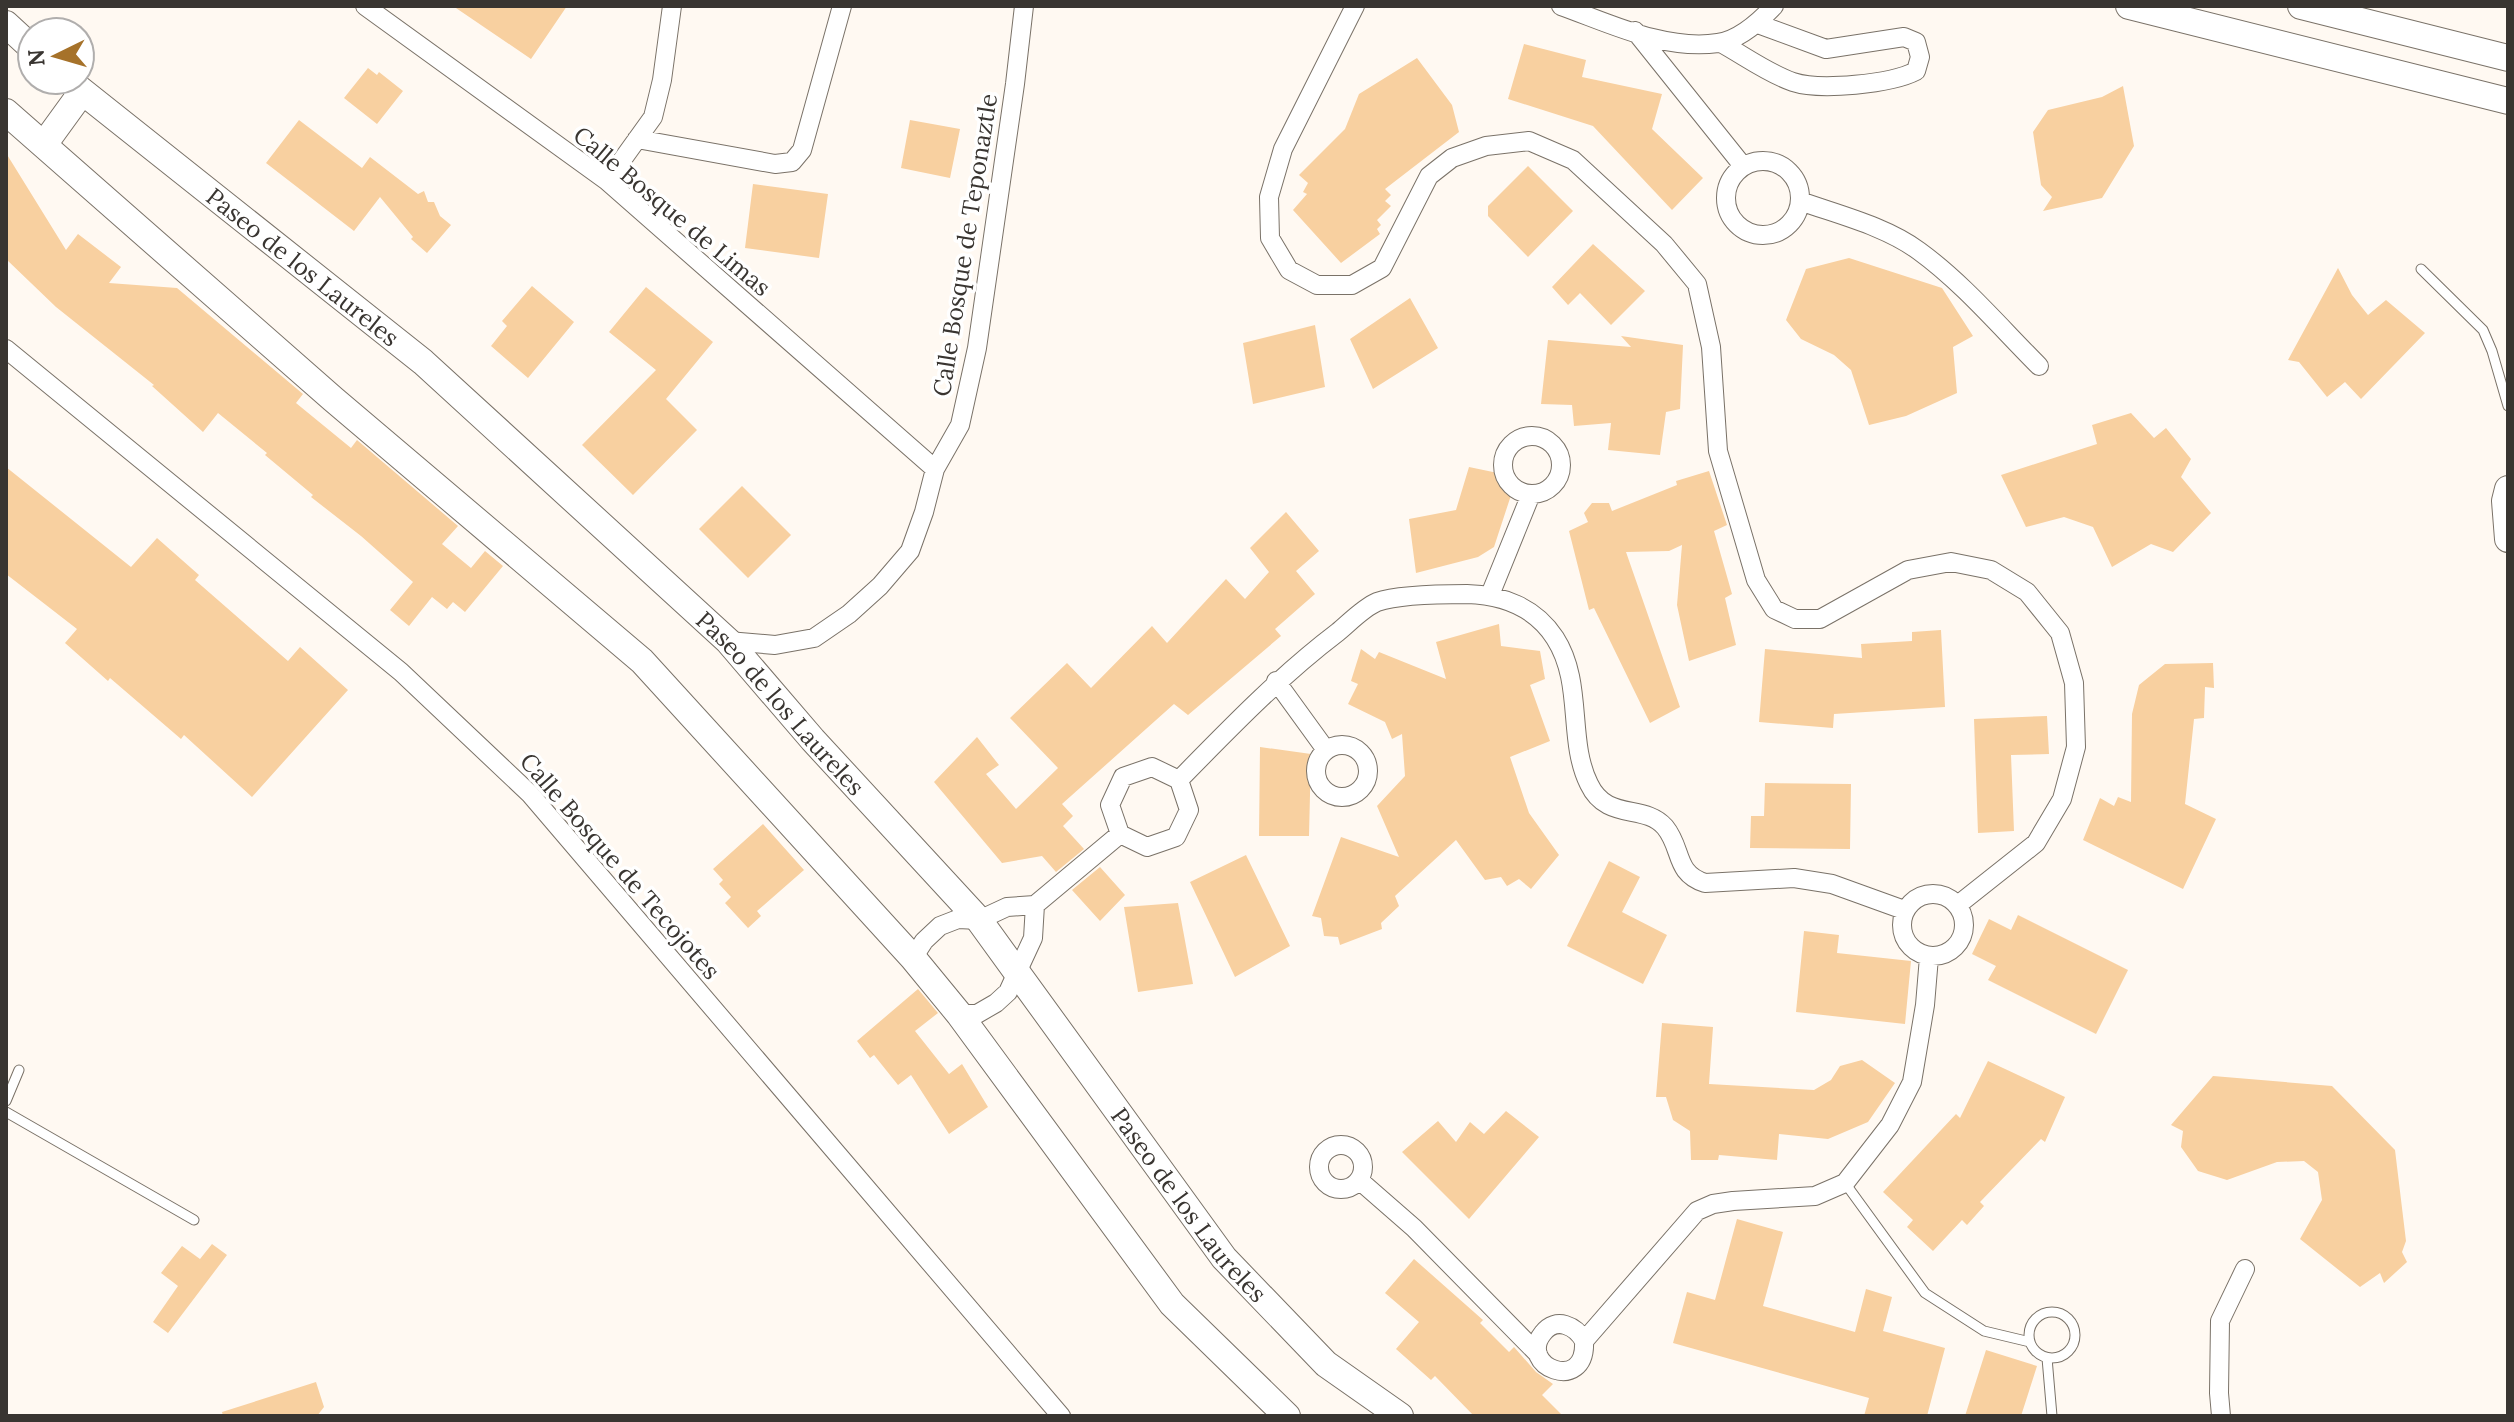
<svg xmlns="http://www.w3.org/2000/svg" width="2514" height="1422" font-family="Lora,serif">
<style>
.building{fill:#f8d0a0}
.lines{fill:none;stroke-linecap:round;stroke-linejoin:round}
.lane-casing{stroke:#7a7268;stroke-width:11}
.street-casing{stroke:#7a7268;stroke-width:20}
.secondary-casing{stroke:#7a7268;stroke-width:28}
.lane{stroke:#fff;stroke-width:9}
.street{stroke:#fff;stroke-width:18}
.secondary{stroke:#fff;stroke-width:26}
.labels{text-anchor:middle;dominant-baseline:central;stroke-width:7;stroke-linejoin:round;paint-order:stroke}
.street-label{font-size:24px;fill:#393531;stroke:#fff}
</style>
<rect width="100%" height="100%" fill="#fff9f2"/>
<path class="building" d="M 453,6 L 567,6 L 531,59 Z
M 1524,44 L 1586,60 L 1582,77 L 1662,94 L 1652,129 L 1703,178 L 1672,210 L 1593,126 L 1508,99 Z
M 1417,58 L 1452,105 L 1459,132 L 1385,189 L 1391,195 L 1385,201 L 1391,206 L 1377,220 L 1381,225 L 1377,229 L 1380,234 L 1341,263 L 1293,210 L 1307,194 L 1303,192 L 1308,183 L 1299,175 L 1345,129 L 1359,94 Z
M 368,68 L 377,75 L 379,72 L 403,91 L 377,124 L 344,98 Z
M 2123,86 L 2134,146 L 2102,198 L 2043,211 L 2052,197 L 2041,185 L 2033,132 L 2048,110 L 2102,97 Z
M 299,120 L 362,168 L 370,157 L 418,194 L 424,191 L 428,202 L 434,202 L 440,216 L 451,225 L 427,253 L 411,239 L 413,237 L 380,197 L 354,231 L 266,163 Z
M 910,120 L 960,129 L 950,178 L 901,168 Z
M 6,153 L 66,250 L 78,234 L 121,267 L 109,283 L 177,288 L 303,394 L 296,403 L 351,448 L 357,440 L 458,526 L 442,544 L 471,568 L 485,551 L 503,566 L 465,612 L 453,602 L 447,609 L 432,597 L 409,626 L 390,610 L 413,582 L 361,536 L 311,497 L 313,495 L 265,455 L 267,453 L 218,413 L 203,432 L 152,386 L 154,385 L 56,307 L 6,259 Z
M 1528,166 L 1573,211 L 1528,257 L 1488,216 L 1488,206 Z
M 753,184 L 828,194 L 819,258 L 745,248 Z
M 1593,244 L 1645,291 L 1611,325 L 1580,293 L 1568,305 L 1552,287 Z
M 1849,258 L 1942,288 L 1973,336 L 1953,347 L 1957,393 L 1906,416 L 1869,425 L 1851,370 L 1834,355 L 1801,339 L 1786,320 L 1806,269 Z
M 2338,268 L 2352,295 L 2368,315 L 2386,300 L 2425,333 L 2361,399 L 2345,382 L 2327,397 L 2299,362 L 2288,360 Z
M 532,286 L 574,322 L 528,378 L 491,346 L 507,326 L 502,321 Z
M 646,287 L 713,342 L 666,399 L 697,430 L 633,495 L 582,445 L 656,370 L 609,332 Z
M 1410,298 L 1438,348 L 1373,389 L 1350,339 Z
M 1315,325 L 1325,387 L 1253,404 L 1243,343 Z
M 1621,336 L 1683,345 L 1680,409 L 1666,412 L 1660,455 L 1608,450 L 1611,423 L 1574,426 L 1572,405 L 1541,404 L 1548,340 L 1631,347 Z
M 2131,413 L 2154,438 L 2166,428 L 2191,459 L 2181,477 L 2211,513 L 2173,552 L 2151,544 L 2112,567 L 2093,527 L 2064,517 L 2026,527 L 2001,475 L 2097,444 L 2092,425 Z
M 6,467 L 131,567 L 157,538 L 199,575 L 195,580 L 288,661 L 300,647 L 348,690 L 252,797 L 184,735 L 181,739 L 110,678 L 108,681 L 65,643 L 77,629 L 6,574 Z
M 1469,467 L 1517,477 L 1494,547 L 1478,557 L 1416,573 L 1409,519 L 1456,510 Z
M 1709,471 L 1727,525 L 1714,531 L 1732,594 L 1725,598 L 1736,645 L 1689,661 L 1677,605 L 1682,545 L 1669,551 L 1626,552 L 1680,707 L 1650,723 L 1594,608 L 1589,610 L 1569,531 L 1588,522 L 1584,513 L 1592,503 L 1609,503 L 1612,511 L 1677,485 L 1676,481 Z
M 742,486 L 791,535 L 748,578 L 699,529 Z
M 1286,512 L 1319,551 L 1296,571 L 1315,594 L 1275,629 L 1281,636 L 1188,715 L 1174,704 L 1062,804 L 1073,816 L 1063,826 L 1084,849 L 1056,872 L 1042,856 L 1002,863 L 934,782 L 977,737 L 999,765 L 986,774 L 1016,809 L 1058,768 L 1010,718 L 1067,663 L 1091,688 L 1152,626 L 1167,643 L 1226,579 L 1245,599 L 1269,572 L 1250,548 Z
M 1499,624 L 1501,646 L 1540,651 L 1545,679 L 1530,685 L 1550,741 L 1510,757 L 1529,813 L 1559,855 L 1531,889 L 1519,879 L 1507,886 L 1501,877 L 1485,880 L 1456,840 L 1395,896 L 1399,906 L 1381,923 L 1382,929 L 1340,945 L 1338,937 L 1324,936 L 1321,918 L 1312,916 L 1341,837 L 1399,857 L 1377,806 L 1405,776 L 1402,734 L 1392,739 L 1385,722 L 1348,704 L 1358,684 L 1351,681 L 1361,649 L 1375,659 L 1379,652 L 1446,679 L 1436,642 Z
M 1941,630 L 1945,707 L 1834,714 L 1833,728 L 1759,722 L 1765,649 L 1862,658 L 1861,644 L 1912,641 L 1912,632 Z
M 2213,663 L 2214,688 L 2205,687 L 2204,718 L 2194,719 L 2185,804 L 2216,819 L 2183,889 L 2083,840 L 2100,798 L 2114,806 L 2118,797 L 2131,802 L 2132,714 L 2139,685 L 2165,664 Z
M 2047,716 L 2049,754 L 2011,755 L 2014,831 L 1978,833 L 1974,719 Z
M 1260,747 L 1311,754 L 1309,836 L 1259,836 Z
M 1765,783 L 1851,784 L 1850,849 L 1750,848 L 1751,816 L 1764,816 Z
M 763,824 L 804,870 L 757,911 L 761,916 L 748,928 L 725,903 L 731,897 L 719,884 L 723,880 L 713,869 Z
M 1246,855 L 1290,946 L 1235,977 L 1190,882 Z
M 1609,861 L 1640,877 L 1622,912 L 1667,935 L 1643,984 L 1567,946 Z
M 1100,867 L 1125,895 L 1100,921 L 1072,890 Z
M 1178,903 L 1193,984 L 1138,992 L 1124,907 Z
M 2018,915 L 2128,970 L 2096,1034 L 1988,980 L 1996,966 L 1972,954 L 1989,919 L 2011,930 Z
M 1804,931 L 1839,935 L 1837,953 L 1911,961 L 1905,1024 L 1796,1012 Z
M 918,989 L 938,1013 L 915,1031 L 949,1074 L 962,1064 L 988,1107 L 949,1134 L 911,1075 L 898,1085 L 874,1055 L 870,1058 L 857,1041 Z
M 1662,1023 L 1713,1027 L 1709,1084 L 1814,1090 L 1831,1080 L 1840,1066 L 1862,1060 L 1895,1083 L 1868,1122 L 1828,1139 L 1779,1134 L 1777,1160 L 1719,1155 L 1718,1160 L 1691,1160 L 1690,1131 L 1673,1120 L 1666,1097 L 1656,1097 Z
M 1988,1061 L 2065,1097 L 2045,1142 L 2041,1139 L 1980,1202 L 1984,1206 L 1967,1225 L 1962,1220 L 1933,1251 L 1907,1227 L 1913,1220 L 1883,1192 L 1956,1114 L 1960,1118 Z
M 2213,1076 L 2332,1086 L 2395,1150 L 2406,1241 L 2402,1252 L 2407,1262 L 2384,1283 L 2380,1273 L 2360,1287 L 2300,1239 L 2322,1200 L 2318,1172 L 2304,1161 L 2277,1162 L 2227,1180 L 2198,1171 L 2181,1147 L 2183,1131 L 2171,1125 Z
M 1506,1111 L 1539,1137 L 1469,1219 L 1402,1152 L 1438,1121 L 1456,1142 L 1470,1122 L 1484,1134 Z
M 1737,1219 L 1783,1232 L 1763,1306 L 1855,1332 L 1866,1289 L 1892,1297 L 1883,1331 L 1945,1348 L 1927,1416 L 1864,1416 L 1869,1398 L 1673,1343 L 1687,1292 L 1715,1300 Z
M 212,1244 L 227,1255 L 168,1333 L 153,1322 L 178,1286 L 161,1273 L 182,1246 L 200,1259 Z
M 1414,1259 L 1483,1320 L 1480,1323 L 1509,1352 L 1514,1347 L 1536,1372 L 1553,1384 L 1542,1395 L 1563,1416 L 1474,1416 L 1435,1376 L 1431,1380 L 1396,1349 L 1419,1322 L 1385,1293 Z
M 1986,1350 L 2037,1366 L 2021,1416 L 1965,1416 Z
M 316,1382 L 324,1407 L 317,1416 L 223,1416 L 222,1412 Z"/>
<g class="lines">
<g class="lane-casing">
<path id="lane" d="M 2421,269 L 2483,330 L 2492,351 L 2508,406
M 6,1101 L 19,1070
M 6,1112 L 194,1220
M 1845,1183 L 1925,1293 L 1984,1331 L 2030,1342
M2029 1335a23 23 0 1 1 46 0a23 23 0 1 1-46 0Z
M 2047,1358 L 2052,1416"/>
</g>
<g class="street-casing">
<path id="street" d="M 365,6 L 607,181 L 935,469
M 1355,6 L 1283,149 L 1269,197 L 1270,238 L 1289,270 L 1317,285 L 1352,285 L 1382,268 L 1429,176 L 1452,158 L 1486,146 L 1529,141 L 1573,160 L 1664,244 L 1697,284 L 1711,347 L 1718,451 L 1756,580 L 1774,609 L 1795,619 L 1820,619 L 1908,570 L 1951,562 L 1991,570 L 2027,592 L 2060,633 L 2074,683 L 2076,747 L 2062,799 L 2036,843 L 1959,904
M 1561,6 C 1609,23 1665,51 1718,43 C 1739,40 1760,21 1774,6
M 1635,31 L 1743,166
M 1721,43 C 1743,55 1769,74 1793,82 C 1820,91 1891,84 1916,71 L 1920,57 L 1916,42 L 1904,37 L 1826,49 L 1758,24
M 637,139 L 775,164 L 792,162 L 802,150 L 842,6
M1726 198a37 37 0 1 1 74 0a37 37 0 1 1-74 0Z
M 607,181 L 653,117 L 662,80 L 672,6
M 1800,201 C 1839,215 1885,226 1919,251 C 1963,283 2000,327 2039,366
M 6,349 L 401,672 L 530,794 L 1061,1416
M1503 465a29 29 0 1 1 58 0a29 29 0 1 1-58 0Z
M 1490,595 L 1531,494
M 728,641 L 775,645 L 814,638 L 849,614 L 880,586 L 910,551 L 924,512 L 935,469 L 960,425 L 977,348 L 1015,84 L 1024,6
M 1276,681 L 1326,750
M1316 771a26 26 0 1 1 52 0a26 26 0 1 1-52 0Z
M 1152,767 L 1179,780 L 1189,810 L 1176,837 L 1147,847 L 1120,834 L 1110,805 L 1123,777 Z
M 1179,780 C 1230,728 1280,676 1338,632 C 1349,623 1363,608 1377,602 C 1397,595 1444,594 1467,594 C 1502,595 1535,607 1555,638 C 1584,683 1567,740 1589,784 C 1607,822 1644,803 1665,827 C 1683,849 1674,873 1705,883 L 1794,878 L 1832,884 L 1904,910
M1902 925a31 31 0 1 1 62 0a31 31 0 1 1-62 0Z
M 1035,905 L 1120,834
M 913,958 L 924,941 L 940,926 L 958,919 L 979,920 L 1007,907 L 1035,905 L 1033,938 L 1008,992 L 996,1003 L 977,1014 L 959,1014
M1319 1167a22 22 0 1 1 44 0a22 22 0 1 1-44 0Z
M 1359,1180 L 1414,1228 L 1538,1354
M 1584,1341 C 1576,1326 1556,1316 1543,1333 C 1516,1366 1587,1395 1584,1341 L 1697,1211 L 1713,1204 L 1733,1201 L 1815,1196 L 1845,1183 L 1890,1125 L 1912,1082 L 1925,1005 L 1929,957
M 2221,1416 L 2219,1393 L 2220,1321 L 2245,1269"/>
</g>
<g class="secondary-casing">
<g id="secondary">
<path d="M 2129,6 L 2508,101"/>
<path d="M 2301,6 L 2508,58"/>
<path d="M 6,24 L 32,48"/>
<path id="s1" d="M 68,80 L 423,362 L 728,641 L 813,740 L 979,920 L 1224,1258 L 1326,1364 L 1400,1416"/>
<path d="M 6,112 L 333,399 L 642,661 L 913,958 L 959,1014 L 1172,1304 L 1287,1416"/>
<path d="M 45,143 L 82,92"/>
<path d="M 2508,489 L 2505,501 L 2508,539"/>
</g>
</g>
<use href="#lane" class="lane"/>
<use href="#street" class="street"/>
<use href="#secondary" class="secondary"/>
</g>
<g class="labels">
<g class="street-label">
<text transform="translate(672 211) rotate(40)">Calle Bosque de Limas</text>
<text transform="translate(965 245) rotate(-81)">Calle Bosque de Teponaztle</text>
<text stroke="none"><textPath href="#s1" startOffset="300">Paseo de los Laureles</textPath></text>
<text stroke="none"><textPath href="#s1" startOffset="948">Paseo de los Laureles</textPath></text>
<text transform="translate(620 866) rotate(49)">Calle Bosque de Tecojotes</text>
<text stroke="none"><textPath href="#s1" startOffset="1596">Paseo de los Laureles</textPath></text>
</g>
</g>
<rect width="2514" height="1422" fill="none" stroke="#393531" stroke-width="16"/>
<g transform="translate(56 56) rotate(265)"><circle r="38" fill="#ffffff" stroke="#b0aead" stroke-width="2"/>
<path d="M0-6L14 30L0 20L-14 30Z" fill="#a6722a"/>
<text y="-12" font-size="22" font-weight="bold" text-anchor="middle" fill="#393531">N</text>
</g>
</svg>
